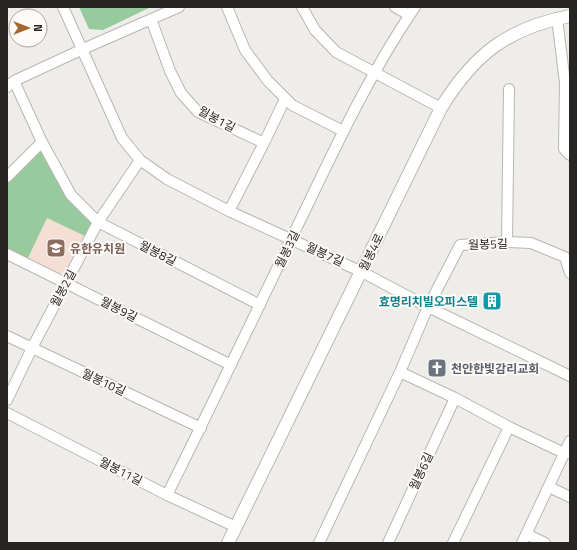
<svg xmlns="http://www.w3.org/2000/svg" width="577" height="550" font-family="'Titillium Web','Noto Sans KR',sans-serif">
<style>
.education{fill:#f5ded3}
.green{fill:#97cb9d}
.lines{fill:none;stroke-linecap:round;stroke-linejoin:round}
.minor-casing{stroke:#b8b6b2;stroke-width:12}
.tertiary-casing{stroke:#b8b6b2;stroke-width:14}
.minor{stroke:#fff;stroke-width:10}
.tertiary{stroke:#fff;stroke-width:12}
.labels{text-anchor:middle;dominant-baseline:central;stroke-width:4;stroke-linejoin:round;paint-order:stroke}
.street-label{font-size:12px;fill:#272625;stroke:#fcfaf7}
.education-label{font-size:12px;font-weight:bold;fill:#785e54;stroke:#fcfaf7;text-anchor:start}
.culture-label{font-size:12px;font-weight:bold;fill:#0d838f;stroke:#fcfaf7;text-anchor:end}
.worship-label{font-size:12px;font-weight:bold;fill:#5b616d;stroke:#fcfaf7;text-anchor:start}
</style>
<rect width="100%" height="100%" fill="#efede9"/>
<path class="education" d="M 47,218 L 85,236 L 67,272 L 58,273 L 27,260 Z"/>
<path class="green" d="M 79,7 L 151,7 L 103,30 L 89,29 Z
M 38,151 L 42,151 L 94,221 L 85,236 L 47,218 L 27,260 L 7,250 L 7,182 Z"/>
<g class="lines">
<g class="minor-casing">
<path id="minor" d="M 63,7 L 122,138 L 140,160 L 167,179 L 229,211 L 362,272 L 428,307 L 570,376
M 227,7 L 245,50 L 268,81 L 292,105 L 343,131
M 302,7 L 315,30 L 336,52 L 441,108
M 395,7 L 409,15
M 557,18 L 565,83 L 564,149 L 570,155
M 151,19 L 170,71 L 181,93 L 198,112 L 264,143
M 14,81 L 42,142 L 71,195 L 98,222 L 260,305
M 7,87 L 14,81 L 83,49 L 179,7
M 7,177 L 42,142
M 229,211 L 264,143 L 285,99
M 507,242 L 509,89
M 7,254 L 231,365
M 7,336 L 201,428
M 400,372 L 455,398 L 509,427 L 564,453 L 570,453
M 7,400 L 32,348 L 98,222 L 140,160
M 7,413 L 167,495 L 236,527
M 549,487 L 570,497
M 167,495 C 211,407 253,319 295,231 C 332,155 367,77 415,7
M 526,534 L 545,543
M 319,543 L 400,372 L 428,307 L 460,245 L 507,242 L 531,243 L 565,257 L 570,273
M 388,543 L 455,398
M 453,543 L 509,427
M 522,543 L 570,441"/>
</g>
<g class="tertiary-casing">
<path id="tertiary" d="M 228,543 L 441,108 C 474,54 508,28 570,16"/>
</g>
<use href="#minor" class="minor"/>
<use href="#tertiary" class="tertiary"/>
</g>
<defs>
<g id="school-square" transform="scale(1)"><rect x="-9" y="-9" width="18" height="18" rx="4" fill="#8d6e63" stroke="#fcfaf7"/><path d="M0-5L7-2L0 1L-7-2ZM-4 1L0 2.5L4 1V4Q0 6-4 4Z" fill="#fff"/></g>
<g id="building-square" transform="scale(1)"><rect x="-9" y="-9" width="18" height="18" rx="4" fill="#0f9aa8" stroke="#fcfaf7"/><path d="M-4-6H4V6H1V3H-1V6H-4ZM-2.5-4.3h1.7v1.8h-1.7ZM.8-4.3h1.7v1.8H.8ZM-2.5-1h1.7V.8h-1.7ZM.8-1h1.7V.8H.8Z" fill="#fff"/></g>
<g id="church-square" transform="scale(1)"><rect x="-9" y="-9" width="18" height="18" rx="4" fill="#6b7280" stroke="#fcfaf7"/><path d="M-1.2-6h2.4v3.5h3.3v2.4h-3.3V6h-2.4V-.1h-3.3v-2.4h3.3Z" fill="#fff"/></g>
</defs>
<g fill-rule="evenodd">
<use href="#school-square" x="56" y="248"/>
<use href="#building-square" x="492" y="301"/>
<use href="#church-square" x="437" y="368"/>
</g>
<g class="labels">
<g class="street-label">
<text transform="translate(217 119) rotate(28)">월봉1길</text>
<text transform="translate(488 244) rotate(-2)">월봉5길</text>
<text transform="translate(287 249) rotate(-64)">월봉3길</text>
<text transform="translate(371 252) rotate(-64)">월봉4로</text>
<text transform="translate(158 253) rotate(27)">월봉8길</text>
<text transform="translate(325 254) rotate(25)">월봉7길</text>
<text transform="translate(63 288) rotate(-62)">월봉2길</text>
<text transform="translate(119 309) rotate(27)">월봉9길</text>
<text transform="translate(104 382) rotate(25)">월봉10길</text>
<text transform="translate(121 471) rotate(27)">월봉11길</text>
<text transform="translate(421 471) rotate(-65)">월봉6길</text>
</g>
<g class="education-label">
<text x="70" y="248">유한유치원</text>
</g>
<g class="culture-label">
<text x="478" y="301">효명리치빌오피스텔</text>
</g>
<g class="worship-label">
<text x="451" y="368">천안한빛감리교회</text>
</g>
</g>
<rect width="577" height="550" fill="none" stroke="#272625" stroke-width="16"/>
<g transform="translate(28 28) rotate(90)"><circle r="19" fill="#fcfaf7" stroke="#a7a5a3"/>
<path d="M0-3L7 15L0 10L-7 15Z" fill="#a5662d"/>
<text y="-6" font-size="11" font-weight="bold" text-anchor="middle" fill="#272625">N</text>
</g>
</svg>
